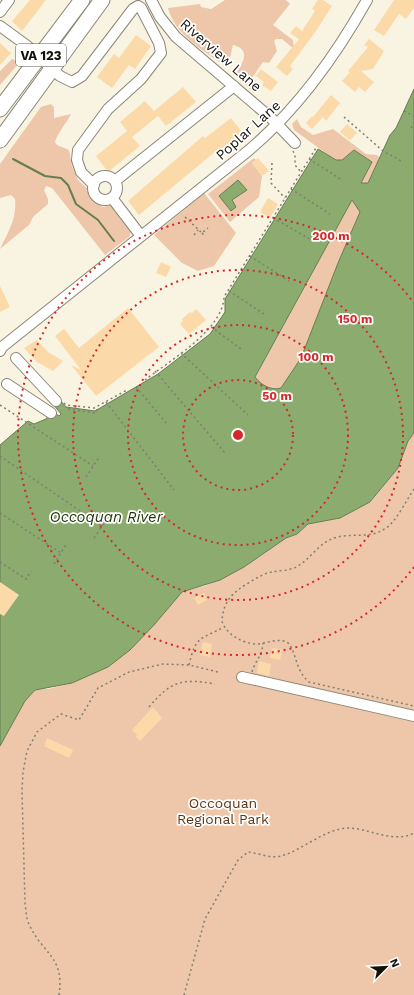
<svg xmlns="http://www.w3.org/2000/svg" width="414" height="995" font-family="'Work Sans',sans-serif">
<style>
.green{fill:#eec7aa}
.water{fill:#8bab6f;stroke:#677d51;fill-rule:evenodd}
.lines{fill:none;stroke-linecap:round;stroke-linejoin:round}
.stream{stroke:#677d51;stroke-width:2}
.building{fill:#fbd9a9}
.minor-casing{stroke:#8b8776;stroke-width:12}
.highway-casing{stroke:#8b8776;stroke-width:17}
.path{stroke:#817e72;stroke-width:1.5;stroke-dasharray:2 3;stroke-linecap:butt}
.minor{stroke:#fff;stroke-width:10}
.highway{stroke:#fff;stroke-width:15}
.ring{fill:none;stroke:#d62828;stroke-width:2;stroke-dasharray:2 4}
.labels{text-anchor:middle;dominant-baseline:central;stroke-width:3.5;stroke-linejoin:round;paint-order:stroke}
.shield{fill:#fff;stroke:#595854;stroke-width:1}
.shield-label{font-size:13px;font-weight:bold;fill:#12110a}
.street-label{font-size:14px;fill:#12110a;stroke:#fff}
.park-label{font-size:14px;fill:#5d3614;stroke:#fff}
.water-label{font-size:15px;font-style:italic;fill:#23380c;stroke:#fff}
.centre{fill:#d62828;stroke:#fff;stroke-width:2}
.ring-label{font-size:12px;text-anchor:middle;font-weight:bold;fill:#d62828;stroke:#fff;stroke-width:3.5;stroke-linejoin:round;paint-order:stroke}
</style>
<rect width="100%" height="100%" fill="#f9f4e2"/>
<path class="green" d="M 225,0 L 286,0 L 290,4 L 273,25 L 293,40 L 294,49 L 282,39 L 276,39 L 274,41 L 277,51 L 269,63 L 263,62 L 252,78 L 257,82 L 254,93 L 235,76 C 241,64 253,50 233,45 L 230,58 L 224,65 C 203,50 175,35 168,8 L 200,4 L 201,7 L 211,9 Z
M 12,59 L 20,62 L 0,85 L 0,71 Z
M 51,104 L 54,107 L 54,118 L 71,114 C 66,124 58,132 55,142 L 57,145 L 69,150 L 72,166 L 78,180 L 89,190 L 94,202 L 103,207 L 111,205 L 131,232 L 129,237 L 105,255 L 56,193 L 52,188 L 46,186 L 44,190 L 48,199 L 48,204 L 33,217 L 29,225 L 0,249 C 8,232 17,219 15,199 L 11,195 L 0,198 L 0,164 L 38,111 L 41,107 Z
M 297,119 L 301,127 L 313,135 L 333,129 L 366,154 L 377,155 L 380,158 L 370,181 L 365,184 L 361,183 L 372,162 L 354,150 L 342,160 L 335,160 L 294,130 L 292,124 Z
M 254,158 L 256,160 L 252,163 L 262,176 L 259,197 L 230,222 L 208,194 Z
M 204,193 L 236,233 L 214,266 L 198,271 L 182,263 L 154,235 Z
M 352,200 L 360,212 L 338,263 L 301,358 L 281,388 C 271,392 261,385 255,378 Z
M 414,433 L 414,995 L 0,995 L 0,746 L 25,701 L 35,690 L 40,688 L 48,689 L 72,683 L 108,667 L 130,650 L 154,625 L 182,592 L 205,586 L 244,567 L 286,538 L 297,534 L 308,524 L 340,518 L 371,502 L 398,468 L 408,441 Z"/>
<path class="water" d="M 414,89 L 414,433 L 408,441 L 398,468 L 370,502 L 340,518 L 308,524 L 297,534 L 286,538 L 244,567 L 220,580 L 182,592 L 154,625 L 130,650 L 108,667 L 72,683 L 35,690 L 25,701 L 0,746 L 0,445 L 28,421 L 34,424 L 46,419 L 52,411 L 59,416 L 61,414 L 53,404 L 59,399 L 66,407 L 95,411 L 158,374 L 210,334 L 225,312 L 225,299 L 318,149 L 336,160 L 342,160 L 354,150 L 372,162 L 361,183 L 368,183 L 390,135 L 396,128 ZM 352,200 L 360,212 L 338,263 L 301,358 L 281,388 C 271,391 261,385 255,377 Z
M 238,180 L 247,190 L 232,200 L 236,207 L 231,211 L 219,196 Z"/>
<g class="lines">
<path class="stream" d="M 13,159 L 45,176 L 61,178 L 68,185 L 76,204 L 98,220 L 114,241"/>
</g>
<path class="building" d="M 30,0 L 46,0 L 22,31 L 12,21 Z
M 318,0 L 323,0 L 332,6 L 316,31 L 290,66 L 293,69 L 287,76 L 276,67 L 299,39 L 290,33 L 296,26 L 302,31 L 315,11 L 312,9 Z
M 394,0 L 414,0 L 414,8 L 406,19 L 399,14 L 384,36 L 374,30 Z
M 136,35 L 151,46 L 135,69 L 129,65 L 112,88 L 97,77 L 114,54 L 119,58 Z
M 369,39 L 384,51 L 373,69 L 361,71 L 374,82 L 365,92 L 359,87 L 355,92 L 342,81 L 350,72 L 348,71 L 368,47 L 364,45 Z
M 0,43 L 11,53 L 0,65 Z
M 261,69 L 278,82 L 271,91 L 262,85 L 264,82 L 256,76 Z
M 183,87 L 196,102 L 166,126 L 158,116 L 132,137 L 140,146 L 108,172 L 96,156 L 127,131 L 120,122 L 145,101 L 154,111 Z
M 331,95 L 340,103 L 326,121 L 323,117 L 312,129 L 306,123 L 312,116 L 313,117 Z
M 231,118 L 242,132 L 217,153 L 216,151 L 139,215 L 128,201 L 203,136 L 205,138 Z
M 347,124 L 357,133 L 350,140 L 340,132 Z
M 258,158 L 269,171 L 262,176 L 252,163 Z
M 268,198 L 278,204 L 270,218 L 260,212 Z
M 161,262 L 171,267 L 166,277 L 156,273 Z
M 0,286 L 10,307 L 0,312 Z
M 128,308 L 159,347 L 96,396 L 71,365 L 81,370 L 55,336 L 64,329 L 79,348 Z
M 196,309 L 206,320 L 189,334 L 180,324 L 183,321 L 182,319 L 190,312 L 192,313 Z
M 37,340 L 48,352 L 63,361 L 53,371 L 37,362 L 24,348 Z
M 0,582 L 19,595 L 4,616 L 0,614 Z
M 204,593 L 207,600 L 198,605 L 194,598 Z
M 203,642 L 212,644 L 210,657 L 200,655 Z
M 272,648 L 282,650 L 280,660 L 270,658 Z
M 259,661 L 271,664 L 269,676 L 257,673 Z
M 153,707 L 162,718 L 140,741 L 136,737 L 137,735 L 132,730 Z
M 47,738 L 73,750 L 69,758 L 44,746 Z"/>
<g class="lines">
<g class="minor-casing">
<path id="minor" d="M 151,0 L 160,17 L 176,37 L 271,118 L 295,143
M 0,12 L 9,0
M 0,26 L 26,45 L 60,76 L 72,82 L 82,76 L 133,9 L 138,6 L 141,8 L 159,43 L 161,53 L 141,79 L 108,109 L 78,150 L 77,160 L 81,172 L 94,185
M93 188a12 12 0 1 1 24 0a12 12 0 1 1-24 0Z
M 115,181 L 234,86
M 112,198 L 141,236
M 0,351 L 2,347 L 248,151 C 298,109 335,57 367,0
M 16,358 L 56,401
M 7,384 L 51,413
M 242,677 L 414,716"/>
</g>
<g class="highway-casing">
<path id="highway" d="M 0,109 L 82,0
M 0,140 L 102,0"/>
</g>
<path class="path" d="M 404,111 L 414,116
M 344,117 L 383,151 L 403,162
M 411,128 L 414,123
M 293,151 L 295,155 L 295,165 L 301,172
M 309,159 L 342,180
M 272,163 L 271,183 L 285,198
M 291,189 L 330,214
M 185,217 L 202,233 L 208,228
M 273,218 L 315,242
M 202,233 L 205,236
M 194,235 L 198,230
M 250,256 L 289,281
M 229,291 L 264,314
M 211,327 L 241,349
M 181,353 L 248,415
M 155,371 L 225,453
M 145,380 C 169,361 223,330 224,297 L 316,148
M 136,387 L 167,424
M 106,402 L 174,490
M 64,403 L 66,405 L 94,408 L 127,390
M 0,405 L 93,466
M 68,409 L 96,413 L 97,407
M 0,456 L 102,526
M 86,477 L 100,456
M 414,489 C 407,499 396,522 386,528 C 369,540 352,532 334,538 C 319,543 311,558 298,566 C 290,571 280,570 272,572 C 264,573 257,578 250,582 C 233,592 223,601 222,621 C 225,634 245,645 258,644 C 268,643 277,638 287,642 C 297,651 294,669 309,682 L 414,706
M 0,513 L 61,553
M 94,538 L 110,514
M 0,562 L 26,579 L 31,571
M 54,564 L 67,543
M 189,665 C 196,635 200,640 224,627
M 252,672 C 256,659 262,657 263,643
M 149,707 C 171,681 182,678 215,684
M 59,995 C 65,956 42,954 29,924 C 26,918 26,910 25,903 L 22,791 L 23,772 L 27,751 L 37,732 L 61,714 L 79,720 L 98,688 L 129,672 L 163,664 L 189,665 L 218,672
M 184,995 L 205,919 L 238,860 L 248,852 C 258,853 271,859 281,856 C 303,850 324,829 348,828 C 369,828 393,844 414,833"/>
<use href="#minor" class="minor"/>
<use href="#highway" class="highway"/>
</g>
<g class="ring">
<circle cx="238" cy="435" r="55"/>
<circle cx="238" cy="435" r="110"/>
<circle cx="238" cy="435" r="165"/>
<path d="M414 567A220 220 0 1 1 414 303"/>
</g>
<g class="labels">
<rect class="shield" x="16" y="44" width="50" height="22" rx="3"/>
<g class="shield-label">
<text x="41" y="55">VA 123</text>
</g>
<g class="street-label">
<text transform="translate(221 55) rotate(41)">Riverview Lane</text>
<text transform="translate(248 130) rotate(-42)">Poplar Lane</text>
</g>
<g class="park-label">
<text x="223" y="803">Occoquan<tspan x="223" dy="16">Regional Park</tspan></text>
</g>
<g class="water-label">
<text x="106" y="517">Occoquan River</text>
</g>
</g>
<circle cx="238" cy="435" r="6" class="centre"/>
<g class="ring-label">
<text x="331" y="240">200 m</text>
<text x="355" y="323">150 m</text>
<text x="316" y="361">100 m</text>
<text x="277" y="400">50 m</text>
</g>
<g transform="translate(386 967) rotate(66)" stroke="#ffffff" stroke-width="3" paint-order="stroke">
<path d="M0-3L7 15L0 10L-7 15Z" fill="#12110a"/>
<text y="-6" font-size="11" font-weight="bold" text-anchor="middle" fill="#12110a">N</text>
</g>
</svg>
